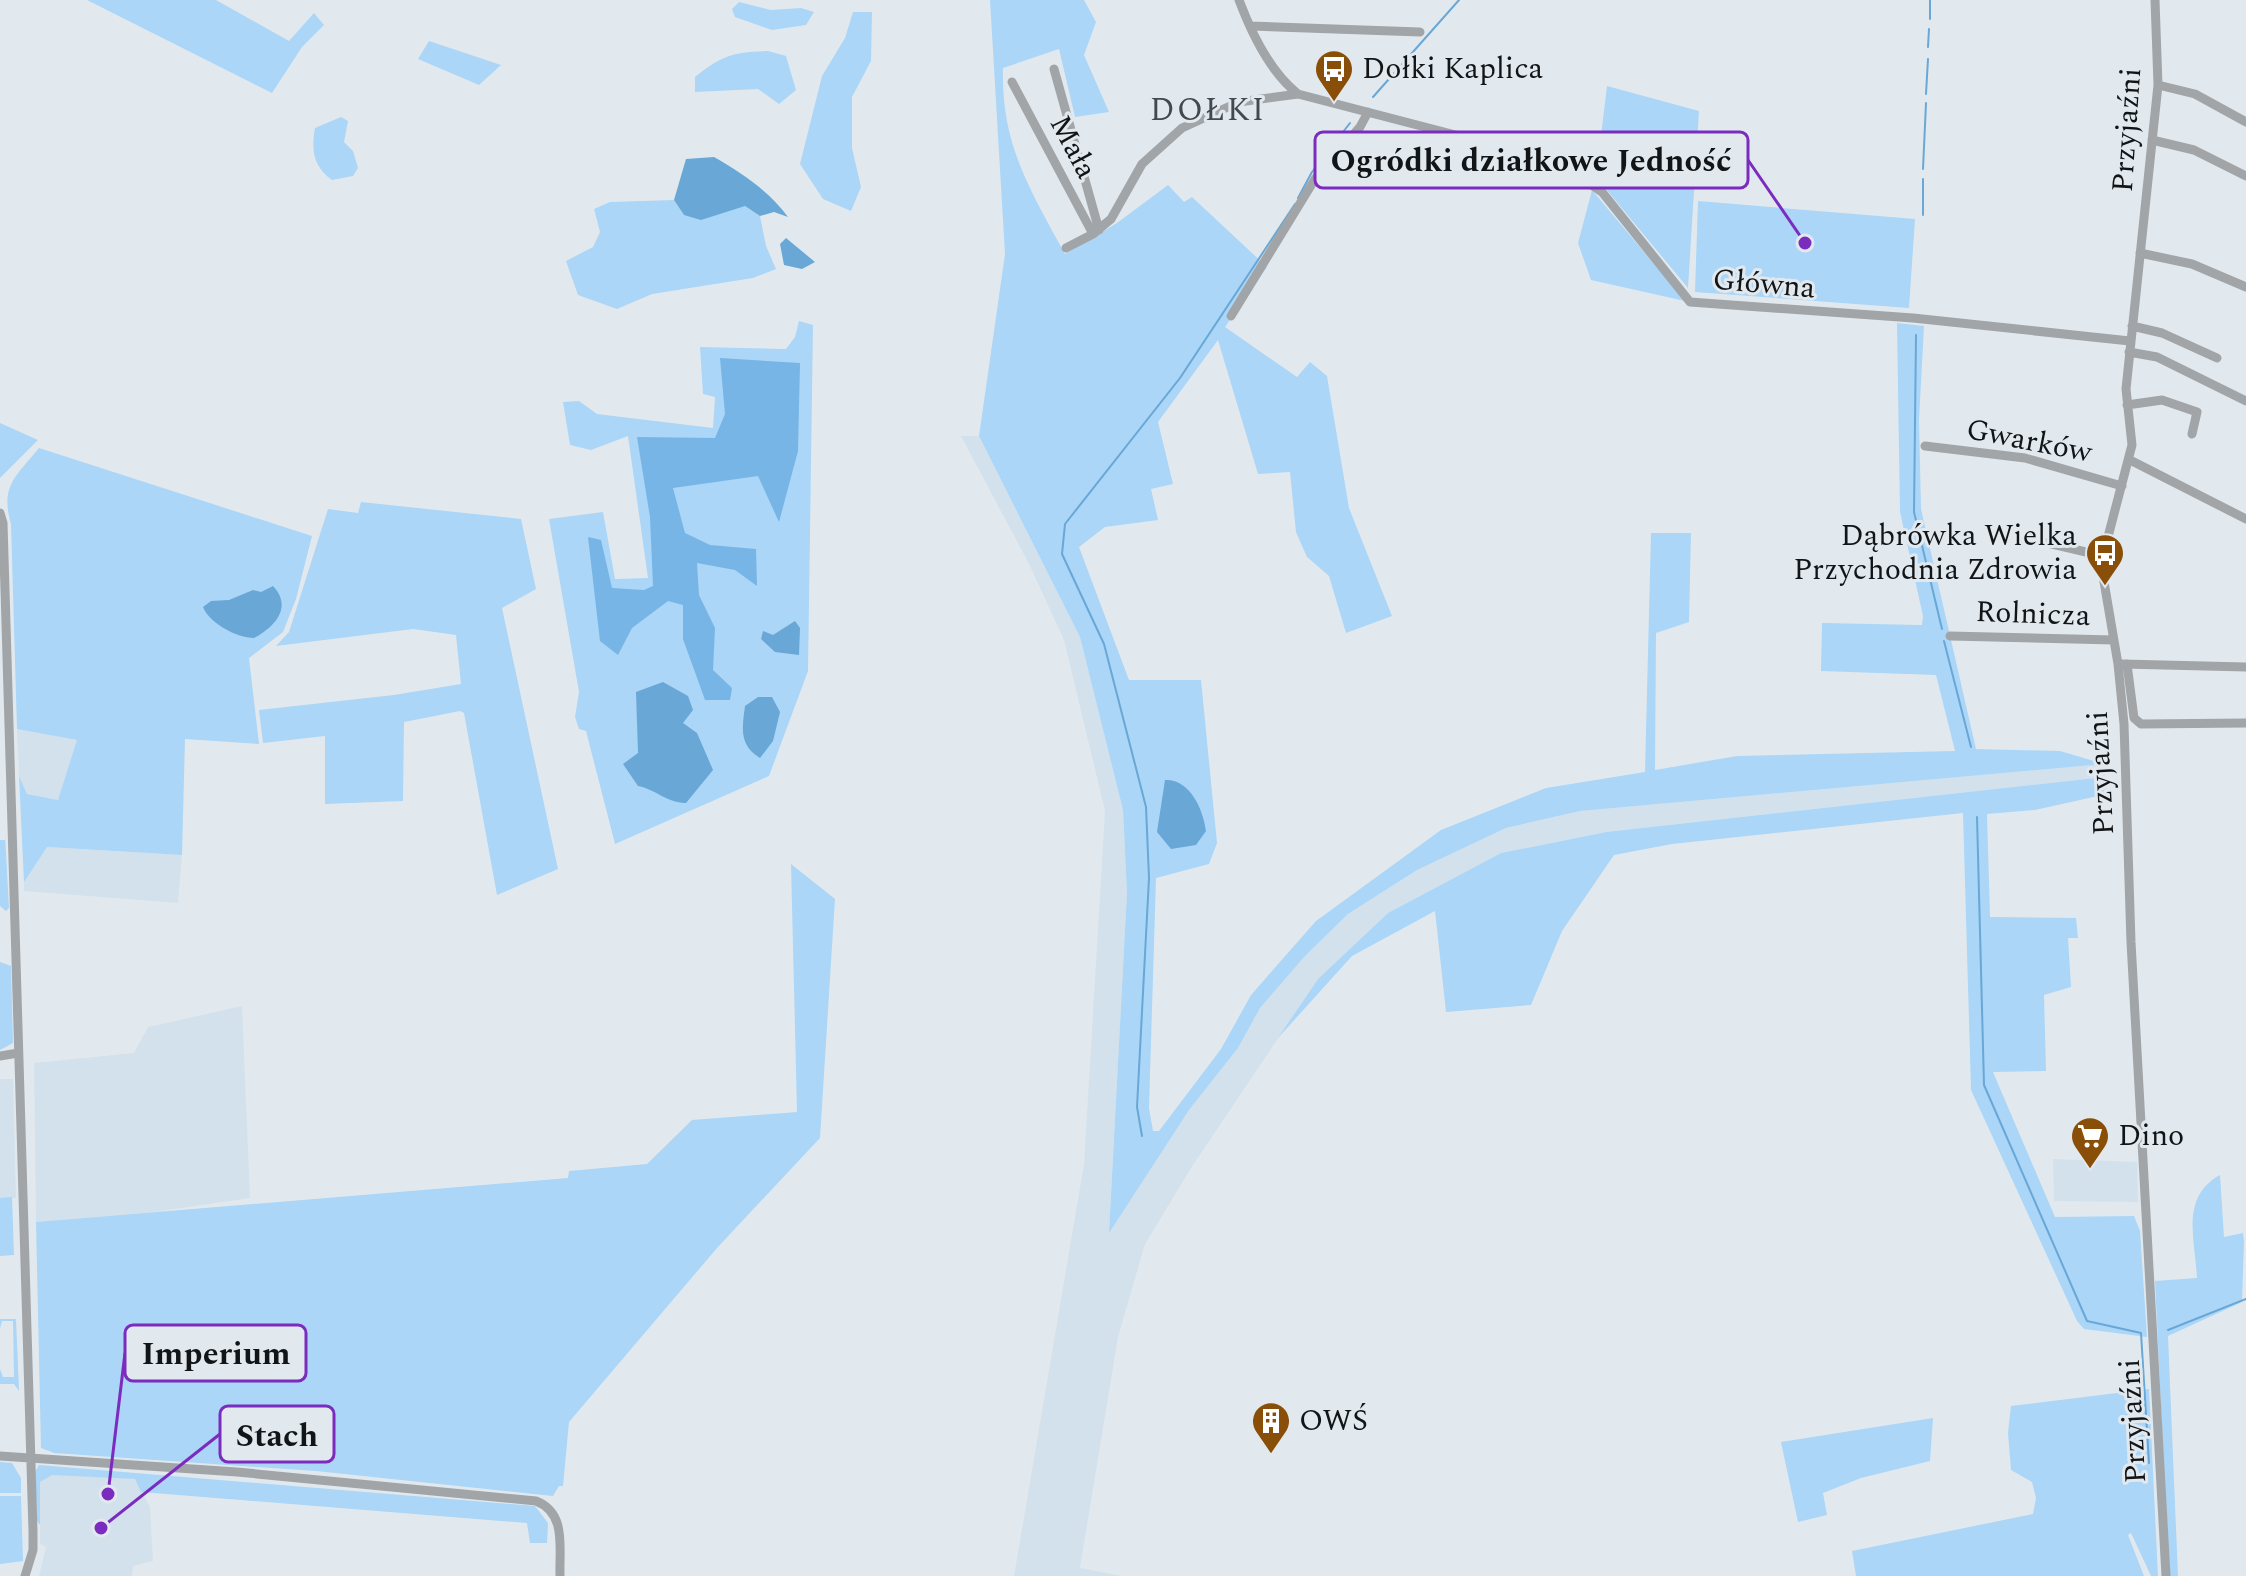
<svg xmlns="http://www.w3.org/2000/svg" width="2246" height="1576" font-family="Spectral,serif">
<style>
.built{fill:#d3e1ec}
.green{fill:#abd6f7}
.forest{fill:#76b5e5}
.water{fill:#68a7d6}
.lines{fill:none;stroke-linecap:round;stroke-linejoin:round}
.stream{stroke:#68a7d6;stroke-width:2}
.minor{stroke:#a2a5a8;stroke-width:9}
.labels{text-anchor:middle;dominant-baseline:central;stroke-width:6;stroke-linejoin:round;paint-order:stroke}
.poi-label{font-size:30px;fill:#121517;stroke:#e2e9ee;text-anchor:start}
.street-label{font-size:30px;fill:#121517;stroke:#e2e9ee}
.neighbourhood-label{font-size:32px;letter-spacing:2px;fill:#43494d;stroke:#e2e9ee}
.leader{fill:none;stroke:#7b2cbf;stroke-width:3}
.callout-dot{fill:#7b2cbf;stroke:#e2e9ee;stroke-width:3}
.callout{fill:#e2e9ee;stroke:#7b2cbf;stroke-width:3}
.callout-label{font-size:32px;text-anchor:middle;font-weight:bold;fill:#121517}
</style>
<rect width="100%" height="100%" fill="#e2e9ee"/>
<path class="built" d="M 961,436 L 979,436 L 1080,637 L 1123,810 L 1127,893 L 1109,1232 L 1189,1110 L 1238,1048 L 1260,1008 L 1305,956 L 1348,914 L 1417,870 L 1506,828 L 1580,811 L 2104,764 L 2105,777 L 1605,832 L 1501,853 L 1388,913 L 1318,979 L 1193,1165 L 1145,1244 L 1118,1337 L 1080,1568 L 1122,1576 L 1014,1576 L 1084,1164 L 1105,811 L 1064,640 L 1029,564 Z
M 17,729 L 78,740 L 58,800 L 27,794 L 19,776 Z
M 46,847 L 182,855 L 178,903 L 24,891 L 24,882 Z
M 242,1006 L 250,1198 L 154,1212 L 36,1222 L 34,1063 L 134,1053 L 148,1027 Z
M 0,1079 L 13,1079 L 16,1198 L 0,1199 Z
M 2053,1159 L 2137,1162 L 2138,1202 L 2054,1201 Z
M 52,1474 L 135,1479 L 150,1507 L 153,1561 L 133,1566 L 132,1576 L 39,1576 L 46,1547 L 40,1544 L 40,1482 Z"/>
<path class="green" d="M 87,0 L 216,0 L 289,41 L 314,13 L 324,25 L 302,47 L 272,93 Z
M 990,0 L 1084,0 L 1096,22 L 1084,55 L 1109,112 L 1075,117 L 1059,49 L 1003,68 C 1001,145 1030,189 1065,254 L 1117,223 L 1168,185 L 1184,202 L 1192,197 L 1267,267 L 1225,327 L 1297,377 L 1310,362 L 1327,376 L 1349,508 L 1392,616 L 1346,633 L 1329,576 L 1307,557 L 1296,532 L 1290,472 L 1258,474 L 1218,340 L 1158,422 L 1173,484 L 1151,489 L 1158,520 L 1105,527 L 1079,547 L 1129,680 L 1201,680 L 1217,843 L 1209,864 L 1156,878 L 1149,1108 L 1153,1131 L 1159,1131 L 1221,1049 L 1251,995 L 1316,921 L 1441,830 L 1546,788 L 1645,772 L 1651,533 L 1691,533 L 1689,622 L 1656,633 L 1655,770 L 1737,756 L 1955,751 L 1936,675 L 1821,671 L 1822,623 L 1922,625 L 1923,616 L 1900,512 L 1897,323 L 1924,326 L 1919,420 L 1921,509 L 1976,749 L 2060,751 L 2104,764 L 1580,811 L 1506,828 L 1417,870 L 1348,914 L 1305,956 L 1260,1008 L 1238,1048 L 1189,1110 L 1109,1233 L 1127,893 L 1123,810 L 1080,637 L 979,436 L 1005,254 Z
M 739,2 L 771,10 L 801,8 L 814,12 L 806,25 L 772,30 L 735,17 L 732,9 Z
M 853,12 L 872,12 L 871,61 L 852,97 L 852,148 L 861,187 L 851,211 L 823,199 L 800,164 L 822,76 L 845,38 Z
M 429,41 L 501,65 L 479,85 L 418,59 Z
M 768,51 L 786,56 L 796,90 L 779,104 L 758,89 L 695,92 L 695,77 C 722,55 733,52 768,51 Z
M 1607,86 L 1699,111 L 1688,288 L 1596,177 Z
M 341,117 L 348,121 L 344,142 L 353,151 L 358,168 L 353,176 L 332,180 C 313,166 311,150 315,128 Z
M 1592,190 L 1685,301 L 1591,280 L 1578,243 Z
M 674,200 L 684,215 L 745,206 L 760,216 L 766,246 L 776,269 L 753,278 L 652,294 L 617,309 L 578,295 L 566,261 L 593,247 L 600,232 L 594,209 L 610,202 Z
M 1698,201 L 1915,219 L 1909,308 L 1695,292 Z
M 799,321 L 813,325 L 808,671 L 769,776 L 615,844 L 586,731 L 579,729 L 575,717 L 579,692 L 549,519 L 603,512 L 615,579 L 648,578 L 628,436 L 591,450 L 570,445 L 563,402 L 579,401 L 597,414 L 713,428 L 715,397 L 703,394 L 700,347 L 786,349 L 795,337 Z
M 0,423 L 38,440 L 0,478 Z
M 39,448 L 312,536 L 296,599 L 283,632 L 249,658 L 259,744 L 185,739 L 182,855 L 47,847 L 24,882 L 19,776 L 27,794 L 58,800 L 77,740 L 17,729 L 11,524 C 0,486 16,476 39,448 Z
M 361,502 L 521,519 L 536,589 L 502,608 L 558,869 L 497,895 L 464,713 L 460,711 L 404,722 L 403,801 L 325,804 L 325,736 L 263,743 L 259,710 L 394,695 L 461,684 L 456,635 L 413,629 L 276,646 L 289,632 L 328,509 L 358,513 Z
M 2105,777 L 2107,794 L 2035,810 L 1987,814 L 1990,917 L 2076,918 L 2078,938 L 2068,938 L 2071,987 L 2044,995 L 2046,1071 L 1993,1072 L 2055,1217 L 2134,1216 L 2140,1231 L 2147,1337 L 2084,1329 L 2077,1321 L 1971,1090 L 1963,813 L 1672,844 L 1614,855 L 1562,931 L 1531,1005 L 1446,1012 L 1435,911 L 1352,956 L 1278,1038 L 1318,979 L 1388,913 L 1501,853 L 1606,832 Z
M 5,835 L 9,908 L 6,911 L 0,906 L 0,840 L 5,840 Z
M 791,864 L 835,899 L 820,1138 L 717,1248 L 569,1422 L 563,1486 L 559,1486 L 553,1496 L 316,1471 L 54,1453 L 41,1448 L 36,1222 L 568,1178 L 569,1171 L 647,1164 L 692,1120 L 797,1112 Z
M 0,962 L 11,966 L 13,1043 L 0,1050 Z
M 2220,1175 L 2224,1237 L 2243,1233 L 2244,1241 L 2242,1302 L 2168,1336 L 2178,1576 L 2169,1576 L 2155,1281 L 2197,1278 C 2195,1239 2180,1197 2220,1175 Z
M 12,1197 L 14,1255 L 0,1256 L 0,1198 Z
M 0,1319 L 16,1319 L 19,1391 L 14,1384 L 0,1384 L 0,1369 L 3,1377 L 14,1377 L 13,1321 L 2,1321 L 0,1329 Z
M 2149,1389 L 2158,1576 L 2151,1576 L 2131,1533 L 2128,1535 L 2144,1576 L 1856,1576 L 1852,1551 L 2033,1514 L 2036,1498 L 2032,1482 L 2011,1470 L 2008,1433 L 2011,1406 Z
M 1933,1418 L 1930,1461 L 1861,1478 L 1823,1493 L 1827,1515 L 1798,1522 L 1781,1442 Z
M 0,1462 L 12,1463 L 21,1478 L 21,1493 L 0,1493 Z
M 39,1465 L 535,1506 L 548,1523 L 547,1543 L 530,1543 L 527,1523 L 141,1492 L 135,1479 L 52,1475 L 40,1482 L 40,1525 L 37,1521 L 35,1472 Z
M 0,1496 L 21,1496 L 23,1561 L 0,1564 Z"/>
<path class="forest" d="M 720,358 L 800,363 L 798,451 L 779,522 L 758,476 L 673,488 L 685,533 L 710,545 L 756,549 L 757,586 L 735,570 L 697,563 L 699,595 L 715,628 L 713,670 L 732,688 L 730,700 L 705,700 L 683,639 L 683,605 L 668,601 L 632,628 L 618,655 L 600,641 L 588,537 L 601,540 L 612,588 L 644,590 L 653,586 L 650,517 L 637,437 L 715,438 L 725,414 Z"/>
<path class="water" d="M 714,157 C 742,173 769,191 788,217 L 774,212 L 760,216 L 745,206 L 701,220 L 684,215 L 674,200 L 686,159 Z
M 786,238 L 815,262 L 802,269 L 784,265 L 780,244 Z
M 273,586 C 293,607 275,627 254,638 C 237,638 209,623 203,607 L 211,601 L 229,600 L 253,590 L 261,592 Z
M 795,621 L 800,628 L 799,655 L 775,652 L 761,639 L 763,631 L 773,635 Z
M 663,682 L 688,696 L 693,710 L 683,723 L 697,733 L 713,770 L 686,803 C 665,802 657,790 638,786 L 623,764 L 638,753 L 636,692 Z
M 758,697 L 772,697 L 780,712 L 773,741 L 760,758 C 739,745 742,729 745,706 Z
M 1165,780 C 1190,779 1203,809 1206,831 L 1196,845 L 1171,849 L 1157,832 Z"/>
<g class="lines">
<path class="stream" d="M 1930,19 L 1930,0
M 1928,47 L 1929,29
M 1926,94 L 1928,59
M 1373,97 L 1459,0
M 1923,169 L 1926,103
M 1923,179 L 1923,215
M 1298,198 L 1312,172 L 1350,123
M 1916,335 L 1914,512 L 1942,629
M 1944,641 L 1971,747
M 1977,817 L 1984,1085 L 2087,1321 L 2141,1333 L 2149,1463
M 1142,1136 L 1137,1107 L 1149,878 L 1146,807 L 1104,644 L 1062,554 L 1065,524 L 1180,378 L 1295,204
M 2168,1330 L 2246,1299"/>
<path class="minor" d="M 1239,0 C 1251,32 1271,73 1298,94
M 2155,0 L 2158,85 L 2126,389 L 2132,445 L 2103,556 L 2102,570 L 2118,664 L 2124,724 L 2131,942 L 2166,1576
M 1251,26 L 1420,32
M 1054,69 L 1099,230
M 1012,82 L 1093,234
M 2158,85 L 2195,94 L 2246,122
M 2152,140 L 2194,150 L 2246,176
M 1066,248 L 1093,234 L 1111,219 L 1142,164 L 1182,128 L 1239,102 L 1298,94 L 1494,145 L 1571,171 L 1602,192 L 1690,302 L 1913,318 L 2130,341
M 2140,253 L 2192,264 L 2246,287
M 1231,316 L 1315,179 L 1360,127 L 1368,112
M 2132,326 L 2162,333 L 2217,358
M 2129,352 L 2157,357 L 2246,401
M 2127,405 L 2162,400 L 2197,412 L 2192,434
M 1925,446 L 2025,458 L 2122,486
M 2130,460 L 2246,519
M 0,513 L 3,523 L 33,1531 L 33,1550 L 25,1576
M 2030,539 L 2103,556
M 1950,636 L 2114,640
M 2122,664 L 2246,667
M 2127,664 L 2134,718 L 2141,724 L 2246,723
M 0,1056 L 18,1053
M 0,1456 L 237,1472 L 536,1501 C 567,1513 559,1548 560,1576"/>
</g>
<defs>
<g id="bus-pin" transform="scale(2)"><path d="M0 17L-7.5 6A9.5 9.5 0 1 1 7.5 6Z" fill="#894f08" stroke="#e2e9ee"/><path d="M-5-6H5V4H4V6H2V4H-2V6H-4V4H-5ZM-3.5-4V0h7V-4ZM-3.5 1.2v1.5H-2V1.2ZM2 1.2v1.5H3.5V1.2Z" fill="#fff"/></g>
<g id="supermarket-pin" transform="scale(2)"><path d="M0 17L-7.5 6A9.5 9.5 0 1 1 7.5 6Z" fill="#894f08" stroke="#e2e9ee"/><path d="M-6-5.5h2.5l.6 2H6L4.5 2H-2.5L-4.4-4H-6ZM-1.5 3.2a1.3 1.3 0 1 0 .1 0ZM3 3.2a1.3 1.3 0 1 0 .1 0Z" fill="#fff"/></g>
<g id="building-pin" transform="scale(2)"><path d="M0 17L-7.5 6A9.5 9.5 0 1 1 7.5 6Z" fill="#894f08" stroke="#e2e9ee"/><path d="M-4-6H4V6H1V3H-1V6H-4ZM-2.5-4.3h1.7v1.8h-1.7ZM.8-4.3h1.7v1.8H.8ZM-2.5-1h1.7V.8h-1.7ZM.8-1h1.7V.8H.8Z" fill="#fff"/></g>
</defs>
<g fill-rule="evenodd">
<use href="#bus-pin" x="1334" y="69"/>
<use href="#bus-pin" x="2105" y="553"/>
<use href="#supermarket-pin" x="2090" y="1136"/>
<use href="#building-pin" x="1271" y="1421"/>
</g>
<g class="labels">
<g class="poi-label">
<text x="1362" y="69">Dołki Kaplica</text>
<text x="2077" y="536" text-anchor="end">Dąbrówka Wielka<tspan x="2077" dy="34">Przychodnia Zdrowia</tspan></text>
<text x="2118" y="1136">Dino</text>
<text x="1299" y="1421">OWŚ</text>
</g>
<g class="street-label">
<text transform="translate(2127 130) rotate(-86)">Przyjaźni</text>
<text transform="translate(1073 147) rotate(62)">Mała</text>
<text transform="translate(1764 284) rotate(5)">Główna</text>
<text transform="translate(2029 441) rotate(11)">Gwarków</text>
<text transform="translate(2033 614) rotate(2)">Rolnicza</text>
<text transform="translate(2101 773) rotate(-93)">Przyjaźni</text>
<text transform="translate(2133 1421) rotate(-93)">Przyjaźni</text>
</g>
<g class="neighbourhood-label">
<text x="1208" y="110">DOŁKI</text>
</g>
</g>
<path class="leader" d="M1805 243L1748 160M108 1494L125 1353M101 1528L220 1434"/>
<g class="callout-dot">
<circle cx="1805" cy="243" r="8"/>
<circle cx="108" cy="1494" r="8"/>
<circle cx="101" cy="1528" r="8"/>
</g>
<g class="callout">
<rect x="1315" y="132" width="433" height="56" rx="8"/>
<rect x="125" y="1325" width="181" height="56" rx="8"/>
<rect x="220" y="1406" width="114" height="56" rx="8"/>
</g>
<g class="callout-label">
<text x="1531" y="171">Ogródki działkowe Jedność</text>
<text x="216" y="1364">Imperium</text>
<text x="277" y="1446">Stach</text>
</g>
</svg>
